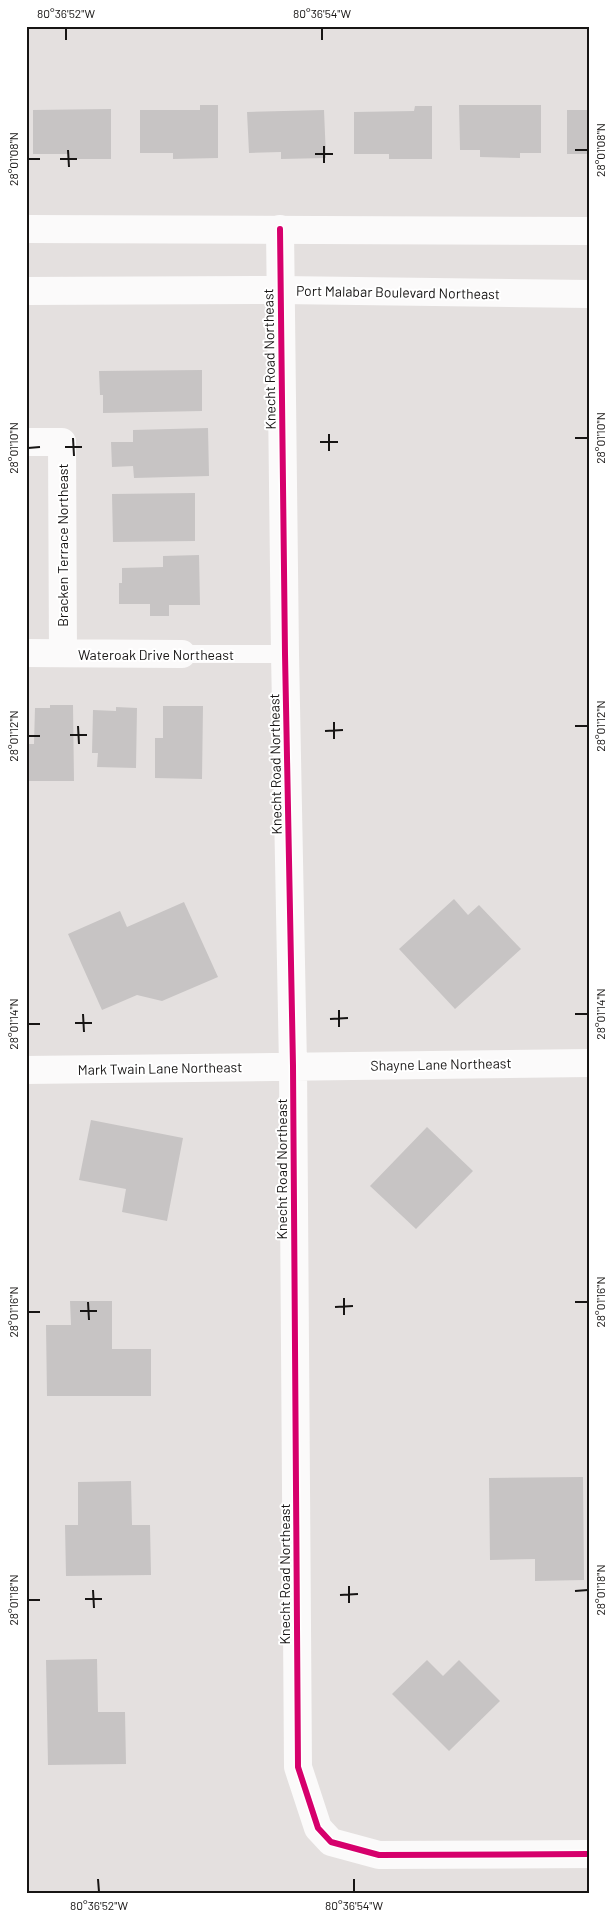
<svg xmlns="http://www.w3.org/2000/svg" width="615" height="1919" font-family="Barlow,sans-serif">
<style>
.building{fill:#c7c4c4}
.lines{fill:none;stroke-linecap:round;stroke-linejoin:round}
.lane{stroke:#fbfafa;stroke-width:18}
.street{stroke:#fbfafa;stroke-width:28}
.secondary{stroke:#fbfafa;stroke-width:28}
.cycleway-casing{stroke:#fff;stroke-width:9}
.cycleway{stroke:#d6006c;stroke-width:6}
.ticks{fill:none;stroke:#171514;stroke-width:2}
.labels{text-anchor:middle;dominant-baseline:central;stroke-width:4;stroke-linejoin:round;paint-order:stroke}
.street-label{font-size:14px;fill:#171514;stroke:#fff}
.neatline{fill:none;stroke:#171514;stroke-width:2}
.ticks-label{font-size:12px;text-anchor:middle;fill:#171514}
</style>
<rect width="100%" height="100%" fill="#e4e0df"/>
<path class="building" d="M 71,26 L 120,26 L 120,29 L 71,29 Z
M 200,105 L 218,105 L 218,158 L 173,159 L 173,153 L 140,153 L 140,110 L 200,110 Z
M 459,105 L 541,105 L 541,153 L 520,153 L 520,158 L 480,157 L 480,150 L 460,150 Z
M 415,106 L 432,106 L 432,159 L 389,159 L 389,154 L 354,154 L 354,112 L 414,111 Z
M 111,109 L 111,159 L 69,159 L 69,154 L 33,154 L 33,110 Z
M 324,110 L 326,158 L 281,159 L 281,152 L 249,153 L 247,112 Z
M 567,110 L 589,110 L 589,154 L 567,154 Z
M 202,370 L 202,411 L 103,413 L 103,395 L 100,395 L 99,371 Z
M 208,428 L 209,476 L 134,478 L 133,466 L 112,467 L 111,442 L 133,442 L 133,430 Z
M 195,493 L 195,541 L 113,542 L 112,494 Z
M 199,555 L 200,605 L 169,605 L 169,616 L 150,616 L 150,604 L 119,604 L 119,583 L 122,583 L 122,568 L 163,567 L 163,556 Z
M 50,705 L 73,705 L 74,781 L 26,781 L 26,744 L 34,744 L 35,708 L 50,708 Z
M 163,706 L 203,706 L 202,779 L 155,778 L 155,738 L 163,738 Z
M 116,707 L 137,708 L 136,768 L 97,767 L 98,753 L 92,753 L 93,710 L 116,711 Z
M 454,899 L 468,915 L 479,905 L 521,949 L 455,1009 L 399,949 Z
M 184,902 L 218,977 L 162,1001 L 137,995 L 102,1010 L 68,934 L 120,911 L 127,927 Z
M 91,1120 L 183,1138 L 167,1221 L 122,1212 L 126,1189 L 79,1180 Z
M 427,1127 L 473,1171 L 416,1229 L 370,1186 Z
M 70,1301 L 112,1301 L 112,1349 L 151,1349 L 151,1396 L 47,1396 L 46,1325 L 71,1325 Z
M 583,1477 L 584,1580 L 535,1581 L 535,1559 L 490,1560 L 489,1478 Z
M 131,1481 L 132,1525 L 150,1525 L 151,1575 L 66,1576 L 65,1525 L 78,1525 L 78,1482 Z
M 97,1659 L 98,1712 L 125,1712 L 126,1764 L 48,1765 L 46,1660 Z
M 427,1660 L 443,1676 L 459,1660 L 500,1701 L 449,1751 L 392,1694 Z"/>
<g class="lines">
<path class="lane" d="M 182,654 L 285,654"/>
<path class="street" d="M 280,229 L 285,654 L 293,1066 L 298,1767 L 318,1828 L 331,1842 L 379,1855 L 589,1854
M 26,442 L 62,442 L 63,653
M 26,653 L 182,654
M 26,1070 L 589,1063"/>
<path class="secondary" d="M 26,229 L 589,231
M 26,291 L 281,290 L 589,294"/>
<g class="cycleway-casing">
<path id="cycleway" d="M 280,229 L 285,654 L 293,1066 L 298,1767 L 318,1828 L 331,1842 L 379,1855 L 589,1854"/>
</g>
<use href="#cycleway" class="cycleway"/>
</g>
<path class="ticks" d="M 66,28 L 66,40M 322,28 L 322,40M 324,146 L 324,163M 68,150 L 69,167M 575,150 L 588,150M 315,154 L 333,154M 28,159 L 40,159M 60,159 L 77,159M 329,434 L 329,451M 73,438 L 74,456M 575,438 L 588,438M 320,442 L 338,442M 65,447 L 82,447M 28,448 L 40,447M 334,722 L 334,739M 78,726 L 79,744M 575,726 L 588,726M 325,731 L 343,730M 70,735 L 87,735M 28,736 L 40,736M 339,1010 L 339,1027M 83,1014 L 84,1032M 575,1014 L 588,1014M 330,1019 L 348,1018M 75,1023 L 92,1023M 28,1024 L 40,1024M 344,1298 L 344,1315M 88,1302 L 89,1320M 575,1302 L 588,1302M 335,1307 L 353,1306M 80,1311 L 97,1311M 28,1312 L 40,1312M 349,1586 L 349,1603M 93,1590 L 94,1608M 575,1591 L 588,1590M 340,1595 L 358,1594M 85,1599 L 102,1599M 28,1600 L 40,1600M 98,1879 L 99,1892M 354,1879 L 354,1892"/>
<g class="labels">
<g class="street-label">
<text transform="translate(398 292) rotate(1)">Port Malabar Boulevard Northeast</text>
<text transform="translate(269 359) rotate(-91)">Knecht Road Northeast</text>
<text transform="translate(62 545) rotate(-90)">Bracken Terrace Northeast</text>
<text x="156" y="654">Wateroak Drive Northeast</text>
<text transform="translate(275 764) rotate(-91)">Knecht Road Northeast</text>
<text transform="translate(441 1064) rotate(-1)">Shayne Lane Northeast</text>
<text transform="translate(160 1068) rotate(-1)">Mark Twain Lane Northeast</text>
<text transform="translate(281 1169) rotate(-90)">Knecht Road Northeast</text>
<text transform="translate(284 1574) rotate(-90)">Knecht Road Northeast</text>
</g>
</g>
<rect width="615" height="1919" fill="none" stroke="#ffffff" stroke-width="55"/>
<rect x="28" y="28" width="560" height="1864" class="neatline"/>
<g class="ticks-label">
<text x="66" y="18">80°36'52"W</text>
<text x="322" y="18">80°36'54"W</text>
<text transform="translate(601 150) rotate(-90)" y="4">28°01'08"N</text>
<text transform="translate(14 159) rotate(-90)" y="4">28°01'08"N</text>
<text transform="translate(601 438) rotate(-90)" y="4">28°01'10"N</text>
<text transform="translate(14 448) rotate(-90)" y="4">28°01'10"N</text>
<text transform="translate(601 726) rotate(-90)" y="4">28°01'12"N</text>
<text transform="translate(14 736) rotate(-90)" y="4">28°01'12"N</text>
<text transform="translate(601 1014) rotate(-90)" y="4">28°01'14"N</text>
<text transform="translate(14 1024) rotate(-90)" y="4">28°01'14"N</text>
<text transform="translate(601 1302) rotate(-90)" y="4">28°01'16"N</text>
<text transform="translate(14 1312) rotate(-90)" y="4">28°01'16"N</text>
<text transform="translate(601 1590) rotate(-90)" y="4">28°01'18"N</text>
<text transform="translate(14 1600) rotate(-90)" y="4">28°01'18"N</text>
<text x="99" y="1910">80°36'52"W</text>
<text x="354" y="1910">80°36'54"W</text>
</g>
</svg>
